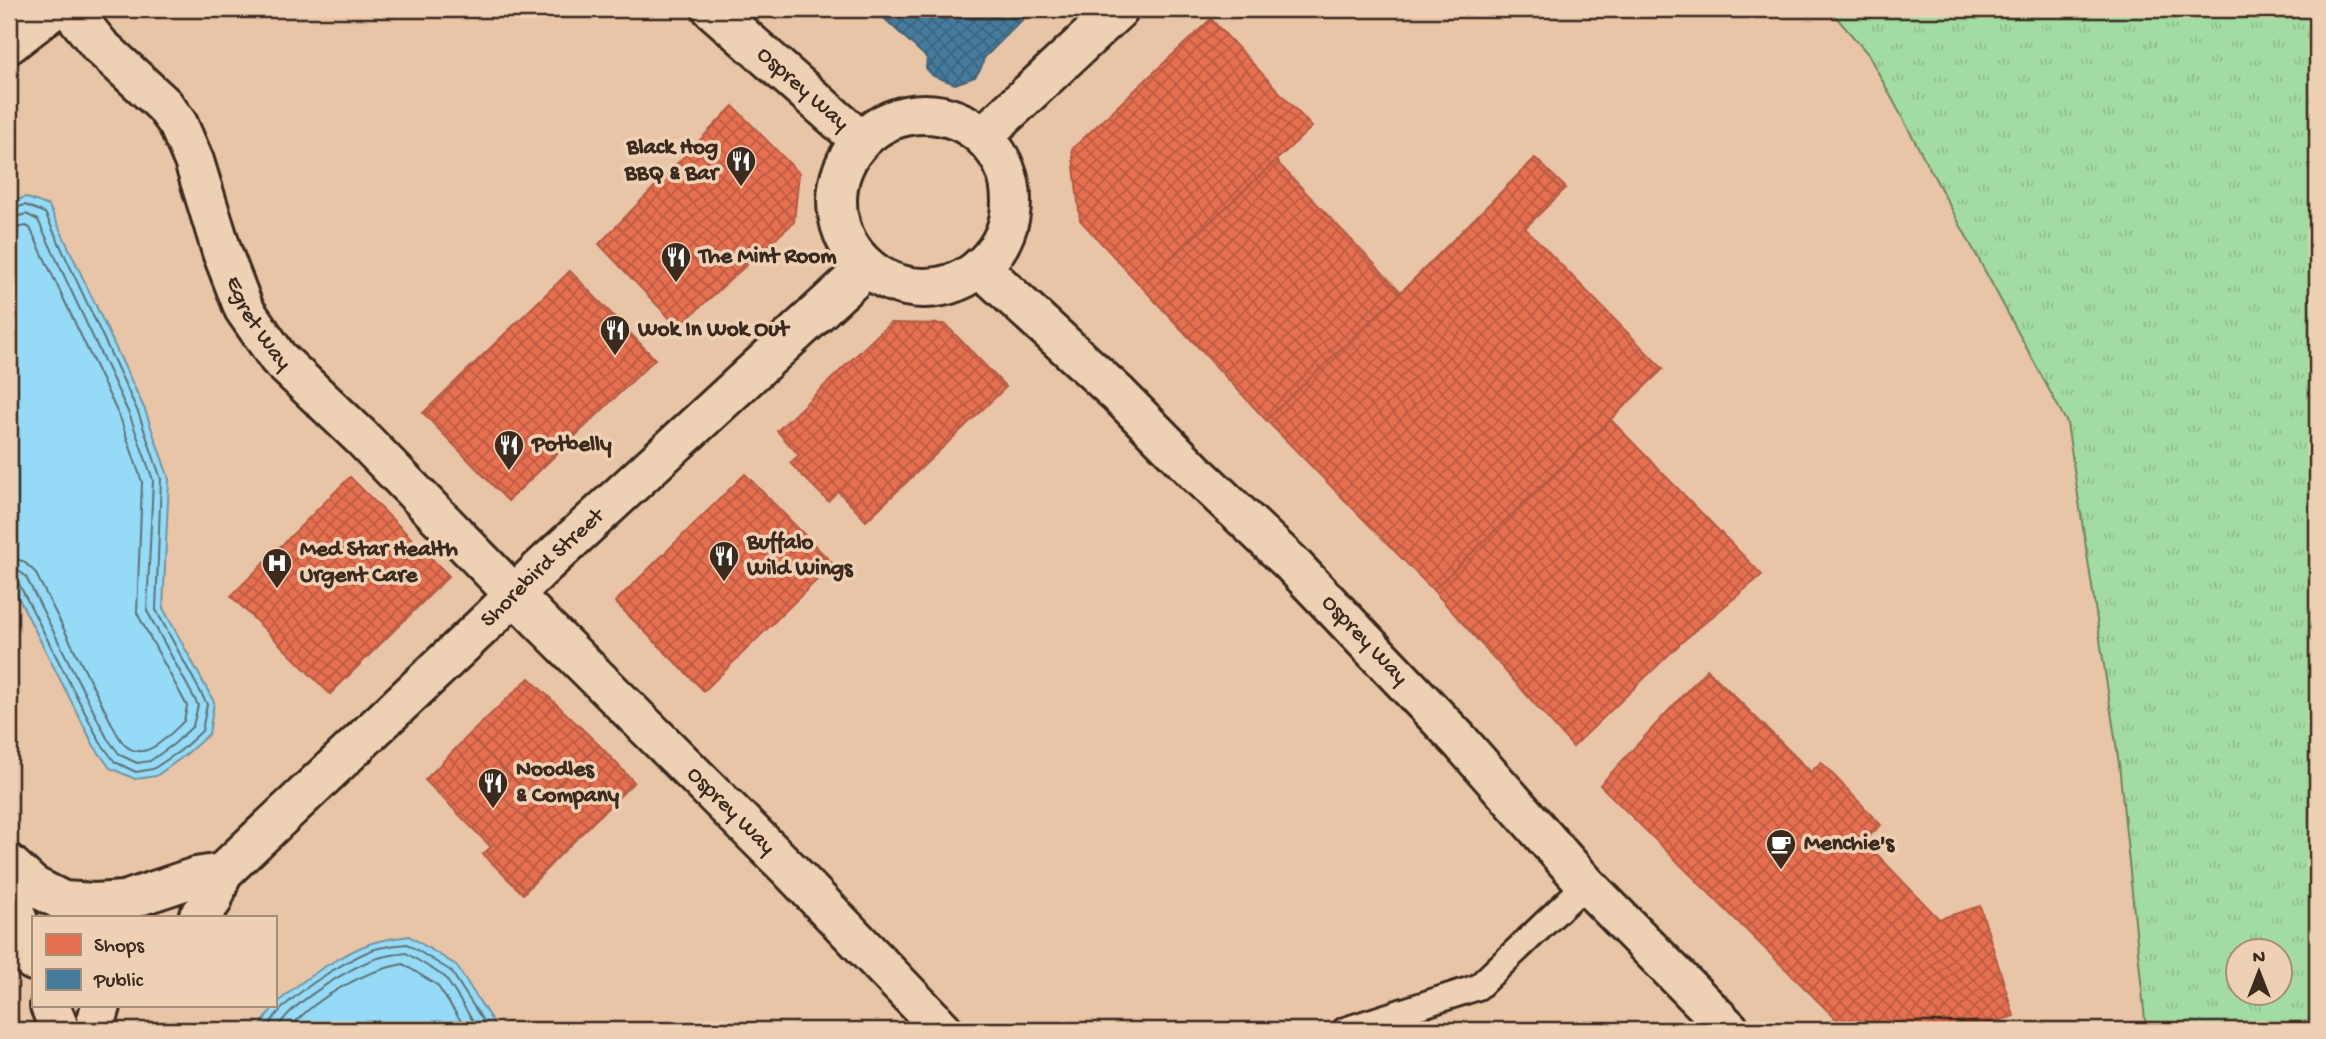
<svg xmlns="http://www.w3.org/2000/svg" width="2326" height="1039" font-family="'Gochi Hand',sans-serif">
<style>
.grass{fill:url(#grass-tufts);stroke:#6f8360;stroke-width:2;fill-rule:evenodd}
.water{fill:#95dbf7;stroke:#7194a0;stroke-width:2}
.shops{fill:url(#shops-cross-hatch);stroke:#b35a42;stroke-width:2}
.public{fill:url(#public-cross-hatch);stroke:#426377;stroke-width:2}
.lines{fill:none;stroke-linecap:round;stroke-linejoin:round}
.shore{stroke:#5f7175;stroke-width:2}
.service-casing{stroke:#3b2a1e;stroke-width:30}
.minor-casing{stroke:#3b2a1e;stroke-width:44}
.tertiary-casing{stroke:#3b2a1e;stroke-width:44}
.service{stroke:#eed0b4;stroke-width:24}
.minor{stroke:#eed0b4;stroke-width:38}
.tertiary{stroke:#eed0b4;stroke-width:38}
.labels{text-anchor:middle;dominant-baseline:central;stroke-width:7;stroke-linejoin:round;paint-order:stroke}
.street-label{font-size:23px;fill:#3b2a1e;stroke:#eed0b4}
.poi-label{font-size:23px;font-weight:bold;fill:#3b2a1e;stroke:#eed0b4;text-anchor:start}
</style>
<defs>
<pattern id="grass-tufts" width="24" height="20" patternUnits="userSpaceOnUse" patternTransform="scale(1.75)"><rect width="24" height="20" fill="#a3dca2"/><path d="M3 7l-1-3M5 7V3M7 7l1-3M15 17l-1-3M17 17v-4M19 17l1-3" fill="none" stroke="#8dbd8b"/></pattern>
<pattern id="shops-cross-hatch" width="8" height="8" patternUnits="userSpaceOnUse" patternTransform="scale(1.75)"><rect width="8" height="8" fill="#e76f51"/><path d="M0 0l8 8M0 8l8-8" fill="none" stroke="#bc5b43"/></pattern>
<pattern id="public-cross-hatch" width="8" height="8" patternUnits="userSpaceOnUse" patternTransform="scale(1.75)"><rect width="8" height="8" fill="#457b9d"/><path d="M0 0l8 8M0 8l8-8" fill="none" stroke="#3b657f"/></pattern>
</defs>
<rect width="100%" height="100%" fill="#e9c5a8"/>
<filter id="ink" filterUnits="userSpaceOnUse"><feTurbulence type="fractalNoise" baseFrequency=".0143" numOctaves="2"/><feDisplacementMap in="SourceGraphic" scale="14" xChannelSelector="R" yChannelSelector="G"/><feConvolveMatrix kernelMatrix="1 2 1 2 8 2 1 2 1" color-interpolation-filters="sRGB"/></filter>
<g filter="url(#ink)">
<path class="grass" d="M 1829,9 L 2317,9 L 2317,1030 L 2146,1030 L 2119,764 L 2067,423 L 1868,54 ZM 2238,951 L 2280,951 L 2280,993 L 2238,993 Z"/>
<path class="water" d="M 25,197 L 49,206 L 145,410 L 169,479 L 163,608 L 214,702 L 209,734 L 184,756 L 156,776 L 135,779 L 110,768 L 94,746 L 9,579 L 9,204 Z
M 409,936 L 456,965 L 498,1030 L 260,1030 C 268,998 341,953 372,943 C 384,939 397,938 409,936 Z"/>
<path class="shops" d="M 1211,19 L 1312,127 L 1141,286 L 1080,220 L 1072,149 Z
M 733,106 L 799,173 L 794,222 L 678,327 L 599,244 Z
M 1535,158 L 1566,188 L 1525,228 L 1663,369 L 1433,590 L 1266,420 L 1401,292 Z
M 1276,161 L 1401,292 L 1266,420 L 1141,286 Z
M 570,271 L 655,359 L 508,501 L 423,413 Z
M 890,323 L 945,324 L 1006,387 L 866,521 L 838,491 L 828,501 L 790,463 L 799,455 L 777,431 Z
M 1611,420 L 1762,575 L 1683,641 L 1573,747 L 1433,590 Z
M 745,474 L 833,564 L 704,691 L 615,602 Z
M 350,477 L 449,576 L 330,694 L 231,596 Z
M 1707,669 L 1811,772 L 1821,762 L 1881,825 L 1864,841 L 1939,919 L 1980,906 L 2014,1016 L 1969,1030 L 1847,1030 L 1600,785 Z
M 529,678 L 599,745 L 539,803 L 469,735 Z
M 469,735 L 539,803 L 524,817 L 561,854 L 523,894 L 483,854 L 491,847 L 425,780 Z
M 599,745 L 634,782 L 561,854 L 524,817 Z"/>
<path class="public" d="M 874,9 L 1033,9 L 984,58 L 981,68 L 975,77 L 955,84 L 933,76 L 926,68 L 927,58 Z"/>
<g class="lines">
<path class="shore" d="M 9,210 L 25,205 L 45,213 L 138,412 L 161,479 L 156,610 L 207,704 L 202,731 L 180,751 L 153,769 L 136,772 L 115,762 L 100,742 L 18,582 L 9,577
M 9,219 L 26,214 L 38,220 L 130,416 L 153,480 L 147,611 L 198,705 L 193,726 L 174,744 L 150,761 L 137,763 L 120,755 L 107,738 L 26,577 L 18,570 L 9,569
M 9,229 L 26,226 L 30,228 L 121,420 L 142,482 L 137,613 L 187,706 L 184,721 C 170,734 146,763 126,746 C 122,743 119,736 116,732 L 35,572 L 23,561 L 9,558
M 268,1030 C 274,1003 348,958 375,949 C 385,946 397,945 407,944 L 451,971 L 489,1030
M 277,1030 C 286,1006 353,965 378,958 C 387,955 397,954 406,953 L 445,977 L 479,1030
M 288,1030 C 315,998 363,971 403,964 L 437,985 L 467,1030"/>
<g class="service-casing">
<path id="service" d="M 1345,1030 L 1478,987 L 1586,884"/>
</g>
<g class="minor-casing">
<g id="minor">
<path id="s1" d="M 70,9 L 100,46 L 164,105 L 178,124 L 194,161 L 222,252 L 244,309 L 278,358 L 361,437 L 540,621 L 789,869 L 943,1030"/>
<path id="s2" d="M 712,9 L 860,140"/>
<circle cx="924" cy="201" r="87"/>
<path d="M 983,136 L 1119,9"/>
<path id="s3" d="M 980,267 L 1118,394 L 1196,473 L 1290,562 L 1459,740 L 1586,884 L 1730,1030"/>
<path d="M 9,864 L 33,886 L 63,901 L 95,903 L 124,901 L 196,877 L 222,873"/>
<path id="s4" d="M 198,918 L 212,901 L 222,873 L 491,618 L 539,570 L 867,267"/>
<path d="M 94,1030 L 101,1006"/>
</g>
</g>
<g class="tertiary-casing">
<path id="tertiary" d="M 9,44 L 54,9
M 9,897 L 33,961
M 50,1006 L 60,1030"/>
</g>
<use href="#service" class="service"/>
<use href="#minor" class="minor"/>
<use href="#tertiary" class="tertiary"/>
</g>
</g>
<defs>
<g id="restaurant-pin" transform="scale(1.575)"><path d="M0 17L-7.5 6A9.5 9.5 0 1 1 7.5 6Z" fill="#3b2a1e" stroke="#eed0b4"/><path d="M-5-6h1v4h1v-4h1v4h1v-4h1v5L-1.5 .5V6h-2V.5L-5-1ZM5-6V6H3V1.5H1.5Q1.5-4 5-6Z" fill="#fff"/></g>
<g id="hospital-pin" transform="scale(1.575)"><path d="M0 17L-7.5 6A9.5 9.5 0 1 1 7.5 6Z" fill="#3b2a1e" stroke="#eed0b4"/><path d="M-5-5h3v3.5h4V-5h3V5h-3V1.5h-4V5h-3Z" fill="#fff"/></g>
<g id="cafe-pin" transform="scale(1.575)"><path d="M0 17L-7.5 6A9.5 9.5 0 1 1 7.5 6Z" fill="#3b2a1e" stroke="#eed0b4"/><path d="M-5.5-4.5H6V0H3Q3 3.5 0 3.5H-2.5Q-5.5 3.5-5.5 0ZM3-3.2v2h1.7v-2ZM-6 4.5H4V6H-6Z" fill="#fff"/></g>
</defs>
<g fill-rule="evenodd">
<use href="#restaurant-pin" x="741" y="161"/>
<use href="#restaurant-pin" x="676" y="257"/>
<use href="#restaurant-pin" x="615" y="330"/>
<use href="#restaurant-pin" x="509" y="445"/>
<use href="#restaurant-pin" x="724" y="556"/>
<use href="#hospital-pin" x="277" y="563"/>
<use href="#restaurant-pin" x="493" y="783"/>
<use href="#cafe-pin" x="1781" y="844"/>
</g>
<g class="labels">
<g class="street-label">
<text stroke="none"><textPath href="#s2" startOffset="121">Osprey Way</textPath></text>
<text stroke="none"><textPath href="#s1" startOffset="374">Egret Way</textPath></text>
<text stroke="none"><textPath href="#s4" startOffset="494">Shorebird Street</textPath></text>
<text stroke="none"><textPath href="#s3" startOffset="536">Osprey Way</textPath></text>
<text stroke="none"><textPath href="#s1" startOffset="1055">Osprey Way</textPath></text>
</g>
<g class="poi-label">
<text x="718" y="148" text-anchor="end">Black Hog<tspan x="718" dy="26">BBQ &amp; Bar</tspan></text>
<text x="699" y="257">The Mint Room</text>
<text x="638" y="330">Wok In Wok Out</text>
<text x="532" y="445">Potbelly</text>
<text x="747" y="543">Buffalo<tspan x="747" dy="26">Wild Wings</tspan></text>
<text x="300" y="550">Med Star Health<tspan x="300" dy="26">Urgent Care</tspan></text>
<text x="516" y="770">Noodles<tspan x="516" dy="26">&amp; Company</tspan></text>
<text x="1804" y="844">Menchie's</text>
</g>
</g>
<rect width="2326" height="1039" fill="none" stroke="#eed0b4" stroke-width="35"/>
<rect x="18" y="18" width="2291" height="1004" fill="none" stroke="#3b2a1e" stroke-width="2.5" filter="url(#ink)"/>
<rect x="32" y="916" width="245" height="91" fill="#eed0b4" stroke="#a68e78" stroke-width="2"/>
<rect x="46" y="934" width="35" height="21" fill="#e76f51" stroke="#a68e78" stroke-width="2"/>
<text x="94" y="951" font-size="21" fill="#3b2a1e">Shops</text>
<rect x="46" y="969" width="35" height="21" fill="#457b9d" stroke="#a68e78" stroke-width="2"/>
<text x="94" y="986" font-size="21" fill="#3b2a1e">Public</text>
<g transform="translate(2259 972)"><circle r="33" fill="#eed0b4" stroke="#a68e78" stroke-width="2"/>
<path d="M0-5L12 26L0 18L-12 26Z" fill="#3b2a1e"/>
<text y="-10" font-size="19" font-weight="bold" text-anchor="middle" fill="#3b2a1e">N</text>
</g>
</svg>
